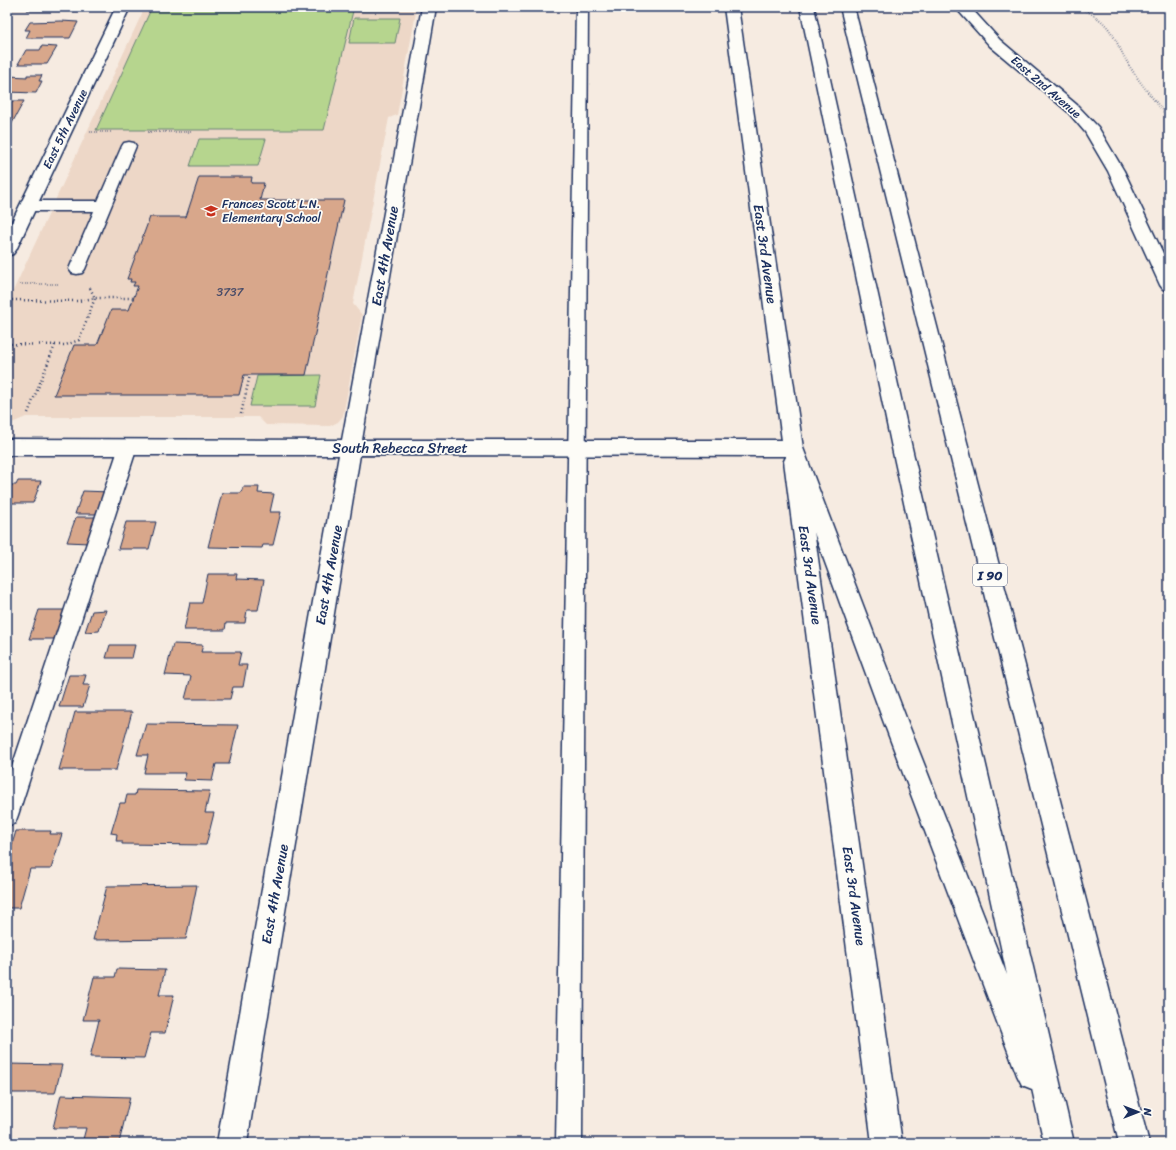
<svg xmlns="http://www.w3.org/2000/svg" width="1176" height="1150" font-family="Sriracha,sans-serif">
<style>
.built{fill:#edd7c7}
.green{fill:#b6d58e;stroke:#688276}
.building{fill:#d8a78b;stroke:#1b2f5e}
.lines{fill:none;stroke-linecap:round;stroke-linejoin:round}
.lane-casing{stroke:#1b2f5e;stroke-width:3}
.street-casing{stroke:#1b2f5e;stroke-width:3}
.secondary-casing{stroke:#1b2f5e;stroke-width:3}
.primary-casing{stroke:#1b2f5e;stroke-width:3}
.highway-casing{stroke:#1b2f5e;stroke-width:3}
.path-far1{stroke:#1b2f5e;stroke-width:2;stroke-dasharray:0.5 2;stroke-linecap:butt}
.path{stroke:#1b2f5e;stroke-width:2.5;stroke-dasharray:1 3;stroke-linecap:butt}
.lane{fill:#fdfcf7;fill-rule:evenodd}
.street{fill:#fdfcf7;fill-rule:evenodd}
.secondary{fill:#fdfcf7;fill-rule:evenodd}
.primary{fill:#fdfcf7;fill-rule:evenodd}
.highway{fill:#fdfcf7;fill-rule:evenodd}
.labels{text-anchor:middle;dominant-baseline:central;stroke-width:3.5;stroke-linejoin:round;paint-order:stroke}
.far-street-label{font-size:12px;fill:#1b2f5e;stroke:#fdfcf7}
.far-poi-label{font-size:12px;fill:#1b2f5e;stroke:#fdfcf7;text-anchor:start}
.number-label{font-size:12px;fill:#4a4d69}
.shield{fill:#fdfcf7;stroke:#5f6c8c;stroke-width:1}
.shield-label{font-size:13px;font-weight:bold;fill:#1b2f5e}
.street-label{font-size:14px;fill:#1b2f5e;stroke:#fdfcf7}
</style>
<rect width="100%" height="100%" fill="#f6ebe1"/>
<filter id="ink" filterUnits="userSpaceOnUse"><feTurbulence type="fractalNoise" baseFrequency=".025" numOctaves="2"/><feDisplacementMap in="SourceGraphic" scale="8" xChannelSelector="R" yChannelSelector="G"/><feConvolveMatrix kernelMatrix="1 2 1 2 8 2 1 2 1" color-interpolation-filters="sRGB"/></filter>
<g filter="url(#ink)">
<path class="built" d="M 145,7 L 417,7 L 397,115 L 389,118 L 353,304 L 362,315 L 343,416 L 338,422 L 330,426 L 266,425 L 258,417 L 26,417 L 7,425 L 7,304 Z"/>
<path class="green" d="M 152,7 L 401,7 L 400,10 L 353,11 L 324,130 L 96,130 Z
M 354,18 L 400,18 L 395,43 L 349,43 Z
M 199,139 L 266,139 L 258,166 L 190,166 Z
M 321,375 L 315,406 L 250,406 L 257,376 Z"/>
<path class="building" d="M 29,7 L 79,7 L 77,11 L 27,10 Z
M 61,21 L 78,22 L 70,38 L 26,38 L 30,30 L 25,30 L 30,22 Z
M 42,46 L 57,47 L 47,64 L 18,64 L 26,50 L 40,50 Z
M 27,75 L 42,75 L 39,81 L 42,81 L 36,93 L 7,92 L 7,80 L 9,76 L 27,77 Z
M 7,101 L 24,101 L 11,125 L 7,125 Z
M 199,177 L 252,177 L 251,183 L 264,183 L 260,200 L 344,200 L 306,375 L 244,375 L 239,395 L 54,395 L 74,345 L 97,345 L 111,310 L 129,310 L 138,286 L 133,286 L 135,282 L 130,282 L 131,279 L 127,279 L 150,217 L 186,217 Z
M 18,481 L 41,481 L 33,503 L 7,503 L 7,485 L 16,485 Z
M 243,487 L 259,487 L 258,493 L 274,494 L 270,512 L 281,512 L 273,545 L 263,545 L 262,548 L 208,547 L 222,493 L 241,493 Z
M 83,491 L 110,492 L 103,514 L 75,514 Z
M 76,517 L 97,517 L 88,543 L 67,542 Z
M 126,522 L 156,522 L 149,549 L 118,549 Z
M 208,574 L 237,574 L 236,579 L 264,580 L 258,610 L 247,610 L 245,623 L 226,623 L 225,630 L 184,630 L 190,603 L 202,603 Z
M 39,610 L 70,610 L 60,639 L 29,639 Z
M 106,610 L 99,631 L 85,632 L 92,611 Z
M 173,644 L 203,645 L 201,652 L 241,652 L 238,665 L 247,665 L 243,687 L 233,687 L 230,699 L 185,699 L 191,676 L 165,675 Z
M 110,645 L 135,645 L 132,658 L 106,658 Z
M 69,675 L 86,675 L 83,685 L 90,685 L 83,707 L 59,707 Z
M 75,712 L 132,712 L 116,770 L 59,770 Z
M 146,724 L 238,725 L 229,764 L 216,764 L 212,781 L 184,780 L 186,773 L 144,773 L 148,755 L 137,755 Z
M 136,790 L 210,791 L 205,813 L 214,813 L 206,845 L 122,844 L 122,841 L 116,841 L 117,834 L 111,833 L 120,803 L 125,803 L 127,795 L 135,795 Z
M 16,831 L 51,831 L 50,834 L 62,834 L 51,869 L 30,869 L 19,908 L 7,908 L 7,861 Z
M 197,885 L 186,939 L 93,940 L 107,886 Z
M 117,969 L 165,970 L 159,995 L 174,995 L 165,1033 L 151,1033 L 144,1058 L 90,1057 L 99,1020 L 83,1020 L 94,977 L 115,977 Z
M 7,1064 L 62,1065 L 55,1093 L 7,1093 Z
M 61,1095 L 130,1097 L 119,1143 L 82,1143 L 86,1128 L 53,1128 Z"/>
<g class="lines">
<g class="lane-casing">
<path id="lane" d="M 576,7 L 588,7 L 582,1143 L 556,1143 Z
M 129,142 L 134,143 L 136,146 L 85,269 L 82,273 L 77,274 L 72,273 L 69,269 L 94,211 L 28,211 L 23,209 L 21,206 L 23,203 L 28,201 L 98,201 L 122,146 L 124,143 Z
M 128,440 L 134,442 L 137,447 L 18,815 L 15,823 L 7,826 L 7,782 L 119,447 L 122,442 Z"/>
</g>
<g class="street-casing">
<path id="street" d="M 116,7 L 130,7 L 16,250 L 13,254 L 7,256 L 7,232 Z
M 422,7 L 436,7 L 362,440 L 793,440 L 800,442 L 803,448 L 800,454 L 793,456 L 360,455 L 247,1143 L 217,1143 L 339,455 L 7,455 L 7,439 L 342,440 Z"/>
</g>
<g class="secondary-casing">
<path id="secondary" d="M 794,453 L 801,455 L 804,461 L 902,1143 L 872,1143 L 784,461 L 787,455 Z"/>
</g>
<g class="primary-casing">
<path id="primary" d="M 724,7 L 738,7 L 803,448 L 800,454 L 793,456 L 786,454 L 783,448 Z
M 955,7 L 970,7 L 1000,40 L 1077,105 L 1098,127 L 1124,171 L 1169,266 L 1169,291 L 1163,289 L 1160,285 L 1108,171 L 1085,132 L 1067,111 L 990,46 Z"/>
</g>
<g class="highway-casing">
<path id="highway" d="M 800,7 L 814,7 L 912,448 L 1074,1143 L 1044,1143 L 1032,1089 L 1022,1085 L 1017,1075 L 884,723 L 783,448 L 786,442 L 793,440 L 800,442 L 803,448 L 908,723 L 1007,975 L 892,448 Z
M 840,7 L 854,7 L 1149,1143 L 1119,1143 Z"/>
</g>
<path class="path-far1" d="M 1078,7 C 1116,24 1112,39 1132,70 C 1143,87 1157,103 1169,119
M 90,132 L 111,132
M 148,132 L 192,132
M 20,284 L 59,284
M 90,287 L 91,289"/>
<path class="path" d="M 12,300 L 78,301 L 95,298 L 133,298
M 7,344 L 66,345 L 79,340 L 95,298 L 90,288
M 28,413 L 55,345
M 241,414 L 250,375"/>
<use href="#lane" class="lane"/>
<use href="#street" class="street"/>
<use href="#secondary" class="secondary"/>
<use href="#primary" class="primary"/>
<use href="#highway" class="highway"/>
</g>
</g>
<defs>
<g id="school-bare" transform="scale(1.08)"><path d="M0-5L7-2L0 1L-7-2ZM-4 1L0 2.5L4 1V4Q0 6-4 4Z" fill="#c8321e" stroke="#fdfcf7" stroke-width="2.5" paint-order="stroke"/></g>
</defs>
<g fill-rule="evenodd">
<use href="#school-bare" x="211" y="211"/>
</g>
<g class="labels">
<g class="far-street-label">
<text transform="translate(1046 87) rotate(41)">East 2nd Avenue</text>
<text transform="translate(65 129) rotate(-64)">East 5th Avenue</text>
</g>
<g class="far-poi-label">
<text x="222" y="204">Frances Scott L.N.<tspan x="222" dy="14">Elementary School</tspan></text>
</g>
<g class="number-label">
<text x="230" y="292">3737</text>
</g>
<rect class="shield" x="973" y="564" width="34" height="22" rx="3"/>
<g class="shield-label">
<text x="990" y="575">I 90</text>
</g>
<g class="street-label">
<text transform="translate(765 254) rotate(82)">East 3rd Avenue</text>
<text transform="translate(385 256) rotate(-80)">East 4th Avenue</text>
<text x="400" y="448">South Rebecca Street</text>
<text transform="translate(329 575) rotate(-80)">East 4th Avenue</text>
<text transform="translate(810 575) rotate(82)">East 3rd Avenue</text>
<text transform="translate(275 894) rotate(-80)">East 4th Avenue</text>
<text transform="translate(854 896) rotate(82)">East 3rd Avenue</text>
</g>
</g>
<rect width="1176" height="1150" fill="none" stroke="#fdfcf7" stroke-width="24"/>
<rect x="12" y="12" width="1152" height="1126" fill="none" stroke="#1b2f5e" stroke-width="1.5" filter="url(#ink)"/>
<g transform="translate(1138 1112) rotate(90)" stroke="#fdfcf7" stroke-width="3" paint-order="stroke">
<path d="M0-3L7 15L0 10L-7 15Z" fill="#1b2f5e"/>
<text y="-6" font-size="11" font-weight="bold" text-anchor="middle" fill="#1b2f5e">N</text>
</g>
</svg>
